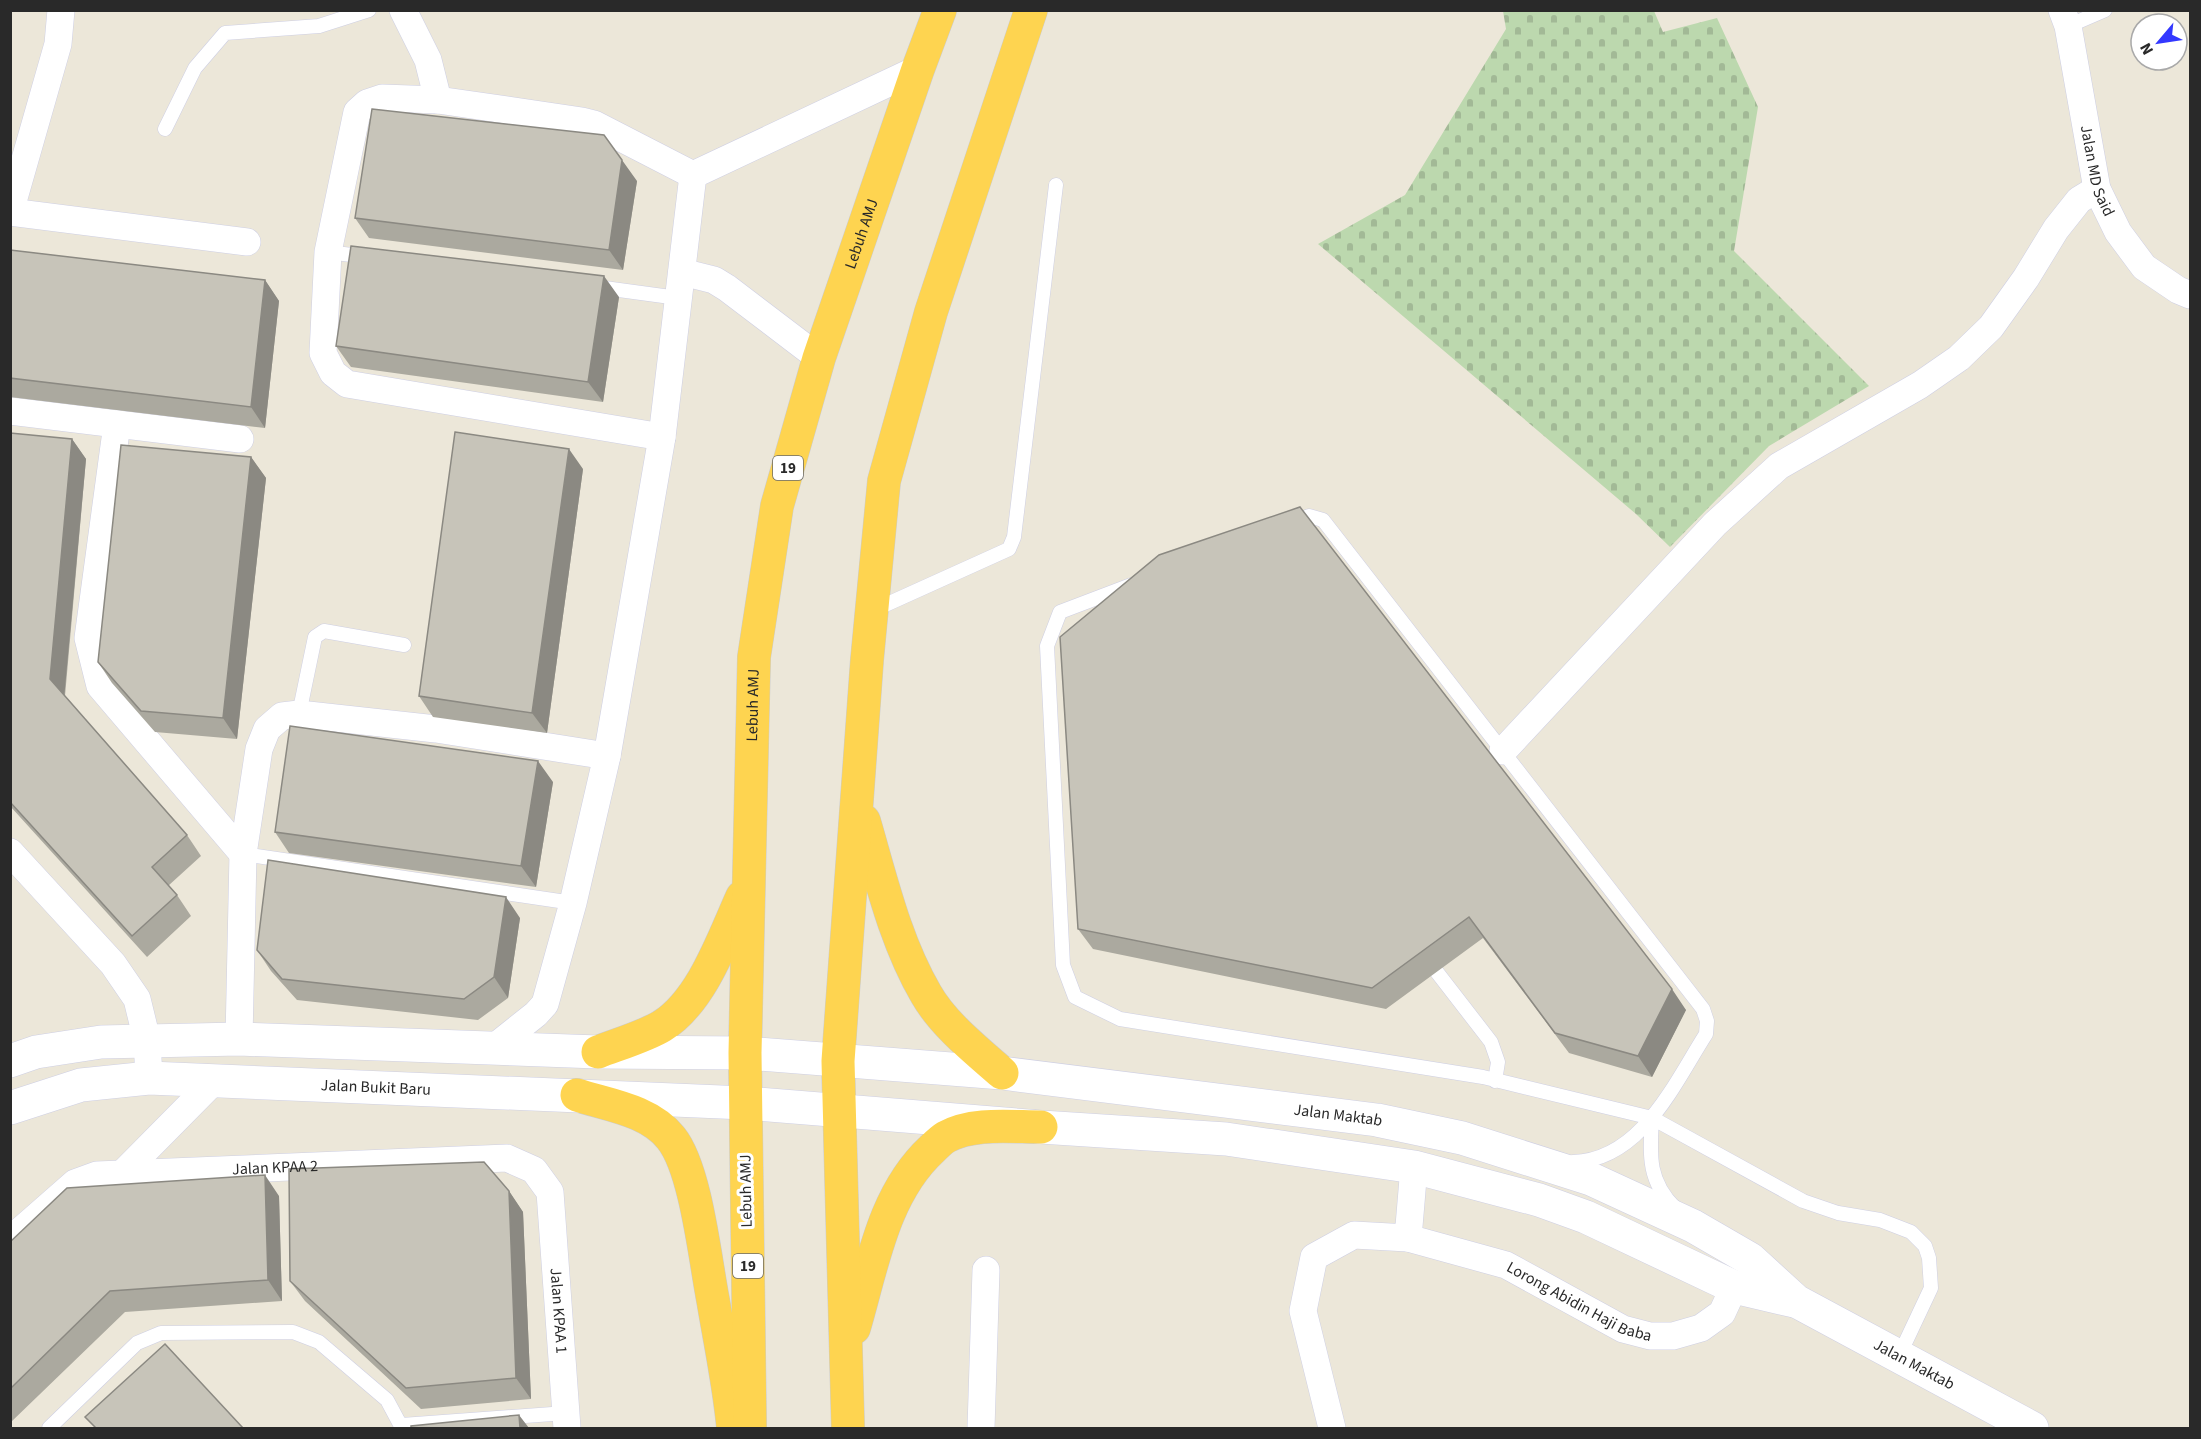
<svg xmlns="http://www.w3.org/2000/svg" width="2201" height="1439" font-family="'Source Sans 3',sans-serif">
<style>
.cemetery{fill:url(#cemetery-stones)}
.lines{fill:none;stroke-linecap:round;stroke-linejoin:round}
.service-casing{stroke:#cecfe3;stroke-width:15}
.minor-casing{stroke:#cecfe3;stroke-width:28}
.secondary-casing{stroke:#cecfe3;stroke-width:34}
.trunk-casing{stroke:#ccc;stroke-width:34}
.service{stroke:#fff;stroke-width:14}
.minor{stroke:#fff;stroke-width:27}
.secondary{stroke:#fff;stroke-width:33}
.trunk{stroke:#fed450;stroke-width:33}
.wall{fill:#aba99f}
.shaded-wall{fill:#8b8982}
.building{fill:#c7c4b9;stroke:#8b8982;stroke-width:1.5}
.labels{text-anchor:middle;dominant-baseline:central;stroke-width:6;stroke-linejoin:round;paint-order:stroke}
.shield{fill:#fff;stroke:#696969;stroke-width:1.5}
.shield-label{font-size:15px;font-weight:bold;fill:#292929}
.street-label{font-size:16px;fill:#292929;stroke:#fff}
</style>
<defs>
<pattern id="cemetery-stones" width="16" height="16" patternUnits="userSpaceOnUse" patternTransform="scale(1.5)"><rect width="16" height="16" fill="#bcd8ae"/><path d="M2 7V4a2 2 0 0 1 4 0v3zM10 15v-3a2 2 0 0 1 4 0v3z" fill="#a2b996"/></pattern>
</defs>
<rect width="100%" height="100%" fill="#ece7d9"/>
<path class="cemetery" d="M 1503,11 L 1654,11 L 1663,32 L 1717,18 L 1758,107 L 1734,251 L 1869,386 L 1769,446 L 1670,547 L 1636,514 L 1318,244 L 1405,195 L 1506,29 Z"/>
<g class="lines">
<g class="service-casing">
<path id="service" d="M 2068,26 L 2105,10
M 165,129 L 195,68 L 225,33 L 319,26 L 369,10
M 328,252 L 367,257
M 597,287 L 678,298
M 1292,523 L 1309,516 L 1323,520 L 1703,1009 L 1707,1021 L 1706,1034 C 1674,1084 1641,1160 1573,1162
M 1131,585 L 1060,612 L 1047,646 L 1063,965 L 1075,997 L 1120,1019 L 1483,1077 L 1652,1118 L 1803,1201 L 1838,1213 L 1880,1220 L 1911,1232 L 1925,1246 L 1929,1258 L 1931,1288 L 1899,1356
M 874,610 L 1009,549 L 1014,537 L 1056,185
M 299,714 L 315,637 L 324,631 L 404,645
M 243,854 L 573,903
M 1426,958 L 1491,1042 L 1498,1062 L 1495,1081
M 1652,1118 C 1650,1154 1647,1180 1675,1208
M 402,1425 L 566,1413
M 49,1428 L 137,1343 L 161,1333 L 293,1332 L 319,1342 L 387,1400 L 402,1428"/>
</g>
<g class="minor-casing">
<g id="minor">
<path d="M 403,10 L 428,60 L 438,100"/>
<path id="s1" d="M 2062,10 L 2068,26 L 2097,189 L 2118,232 L 2144,267 L 2178,290 L 2190,295"/>
<path d="M 693,175 L 918,69"/>
<path d="M 10,212 L 247,242"/>
<path d="M 10,212 L 58,44 L 61,10"/>
<path d="M 682,272 L 714,280 L 727,288 L 819,358"/>
<path d="M 10,411 L 240,439"/>
<path d="M 117,424 L 88,638 L 100,686 L 243,854"/>
<path d="M 662,437 L 347,384 L 333,373 L 323,353 L 328,252 L 357,112 L 367,103 L 382,98 L 438,100 L 582,121 L 594,124 L 693,175"/>
<path d="M 1503,751 L 1715,524 L 1779,466 L 1920,385 L 1959,358 L 1991,327 L 2026,278 L 2056,229 L 2079,200 L 2097,189"/>
<path d="M 10,852 L 113,964 L 137,999 L 147,1040 L 149,1078"/>
<path d="M 239,1039 L 243,854 L 259,749 L 267,729 L 282,716 L 299,714 L 436,729 L 607,756"/>
<path d="M 492,1049 L 536,1014 L 545,1004 L 573,903 L 607,756 L 662,437 L 693,175"/>
<path d="M 122,1174 L 214,1081"/>
<path id="s2" d="M 1408,1238 L 1506,1265 L 1623,1329 L 1650,1336 L 1673,1336 L 1701,1328 L 1722,1313 L 1734,1287"/>
<path id="s3" d="M 10,1240 L 75,1183 L 97,1175 L 507,1158 L 534,1170 L 550,1192 L 567,1428"/>
<path d="M 981,1428 L 986,1270"/>
<path d="M 1332,1428 L 1303,1311 L 1314,1257 L 1354,1235 L 1408,1238 L 1414,1167"/>
</g>
</g>
<g class="secondary-casing">
<g id="secondary">
<path id="s4" d="M 10,1061 L 36,1052 L 101,1042 L 239,1039 L 598,1052 L 745,1053 L 1002,1073 L 1377,1120 L 1462,1138 L 1591,1179 L 1693,1226 L 1750,1259 L 1796,1301 L 2032,1428"/>
<path id="s5" d="M 10,1108 L 81,1085 L 149,1078 L 745,1103 L 1041,1127 L 1226,1139 L 1414,1167 L 1539,1200 L 1586,1217 L 1734,1287 L 1794,1301"/>
</g>
</g>
<g class="trunk-casing">
<g id="trunk">
<path d="M 864,821 C 881,879 895,941 926,994 C 943,1024 976,1050 1002,1073"/>
<path d="M 598,1052 C 616,1045 646,1036 662,1026 C 702,1001 723,939 742,897"/>
<path d="M 577,1095 C 608,1105 649,1110 671,1138 C 696,1169 705,1259 713,1300 C 720,1342 729,1384 733,1427"/>
<path d="M 854,1328 C 872,1267 883,1194 932,1149 C 936,1145 941,1140 946,1137 C 973,1122 1011,1127 1041,1127"/>
<path id="s6" d="M 750,1428 L 745,1053 L 754,657 L 777,506 L 819,358 L 918,69 L 940,10"/>
<path d="M 848,1428 L 838,1061 L 867,660 L 884,481 L 931,312 L 1031,10"/>
</g>
</g>
<use href="#service" class="service"/>
<use href="#minor" class="minor"/>
<use href="#secondary" class="secondary"/>
<use href="#trunk" class="trunk"/>
</g>
<path class="wall" d="M 637,181 L 623,270 L 369,238 L 355,218 Z
M 10,250 L 265,280 L 279,301 L 265,428 L 10,397 Z
M 619,297 L 603,402 L 351,367 L 336,346 Z
M 10,433 L 72,439 L 86,459 L 65,696 L 187,835 L 201,856 L 168,886 L 177,895 L 191,916 L 147,957 L 10,806 Z
M 251,457 L 266,478 L 237,739 L 155,732 L 112,683 L 98,662 Z
M 583,469 L 547,733 L 433,717 L 419,696 Z
M 1060,637 L 1686,1010 L 1652,1077 L 1569,1053 L 1483,938 L 1386,1009 L 1093,949 L 1078,929 Z
M 553,782 L 536,887 L 289,853 L 275,832 Z
M 520,918 L 508,998 L 478,1020 L 297,1000 L 271,971 L 257,950 Z
M 509,1191 L 523,1212 L 531,1399 L 421,1409 L 305,1301 L 290,1281 Z
M 279,1196 L 282,1301 L 125,1312 L 10,1423 L 10,1242 Z"/>
<path class="shaded-wall" d="M 622,160 L 637,181 L 623,270 L 609,250 Z
M 604,276 L 619,297 L 603,402 L 588,382 Z
M 265,280 L 279,301 L 265,428 L 251,407 Z
M 72,439 L 86,459 L 64,699 L 50,679 Z
M 569,449 L 583,469 L 547,733 L 532,713 Z
M 251,457 L 266,478 L 237,739 L 223,718 Z
M 538,761 L 553,782 L 536,887 L 521,866 Z
M 506,897 L 520,918 L 508,998 L 494,977 Z
M 1672,989 L 1686,1010 L 1652,1077 L 1638,1056 Z
M 265,1175 L 279,1196 L 282,1301 L 268,1280 Z
M 509,1191 L 523,1212 L 531,1399 L 516,1378 Z
M 519,1415 L 529,1428 L 520,1428 Z"/>
<path class="building" d="M 372,109 L 604,135 L 622,160 L 609,250 L 355,218 Z
M 351,246 L 604,276 L 588,382 L 336,346 Z
M 10,250 L 265,280 L 251,407 L 10,378 Z
M 455,432 L 569,449 L 532,713 L 419,696 Z
M 10,433 L 72,439 L 50,679 L 187,835 L 152,867 L 177,895 L 132,936 L 10,802 Z
M 121,445 L 251,457 L 223,718 L 141,711 L 98,662 Z
M 1300,507 L 1672,989 L 1638,1056 L 1555,1033 L 1469,917 L 1372,988 L 1078,929 L 1060,637 L 1159,555 Z
M 290,726 L 538,761 L 521,866 L 275,832 Z
M 268,860 L 506,897 L 494,977 L 464,999 L 282,979 L 257,950 Z
M 484,1162 L 509,1191 L 516,1378 L 406,1388 L 290,1281 L 289,1169 Z
M 265,1175 L 268,1280 L 110,1291 L 10,1389 L 10,1242 L 67,1188 Z
M 165,1344 L 243,1428 L 96,1428 L 85,1417 Z
M 519,1415 L 520,1428 L 411,1428 L 411,1426 Z"/>
<g class="labels">
<g class="shield">
<rect x="773" y="456" width="30" height="24" rx="4.5"/>
<rect x="733" y="1254" width="30" height="24" rx="4.5"/>
</g>
<g class="shield-label">
<text x="788" y="468">19</text>
<text x="748" y="1266">19</text>
</g>
<g class="street-label">
<text stroke="none"><textPath href="#s1" startOffset="165">Jalan MD Said</textPath></text>
<text stroke="none"><textPath href="#s6" startOffset="1209">Lebuh AMJ</textPath></text>
<text stroke="none"><textPath href="#s6" startOffset="723">Lebuh AMJ</textPath></text>
<text stroke="none"><textPath href="#s5" startOffset="370">Jalan Bukit Baru</textPath></text>
<text stroke="none"><textPath href="#s4" startOffset="1334">Jalan Maktab</textPath></text>
<text stroke="none"><textPath href="#s3" startOffset="288">Jalan KPAA 2</textPath></text>
<text transform="translate(746 1191) rotate(-91)">Lebuh AMJ</text>
<text stroke="none"><textPath href="#s2" startOffset="184">Lorong Abidin Haji Baba</textPath></text>
<text stroke="none"><textPath href="#s3" startOffset="696">Jalan KPAA 1</textPath></text>
<text stroke="none"><textPath href="#s4" startOffset="1970">Jalan Maktab</textPath></text>
</g>
</g>
<rect width="2201" height="1439" fill="none" stroke="#292929" stroke-width="24"/>
<g transform="translate(2159 42) rotate(241)"><circle r="28" fill="#ffffff" stroke="#a9a9a9" stroke-width="1.5"/>
<path d="M0-4.5L10 22L0 15L-10 22Z" fill="#3338ff"/>
<text y="-9" font-size="16" font-weight="bold" text-anchor="middle" fill="#292929">N</text>
</g>
</svg>
